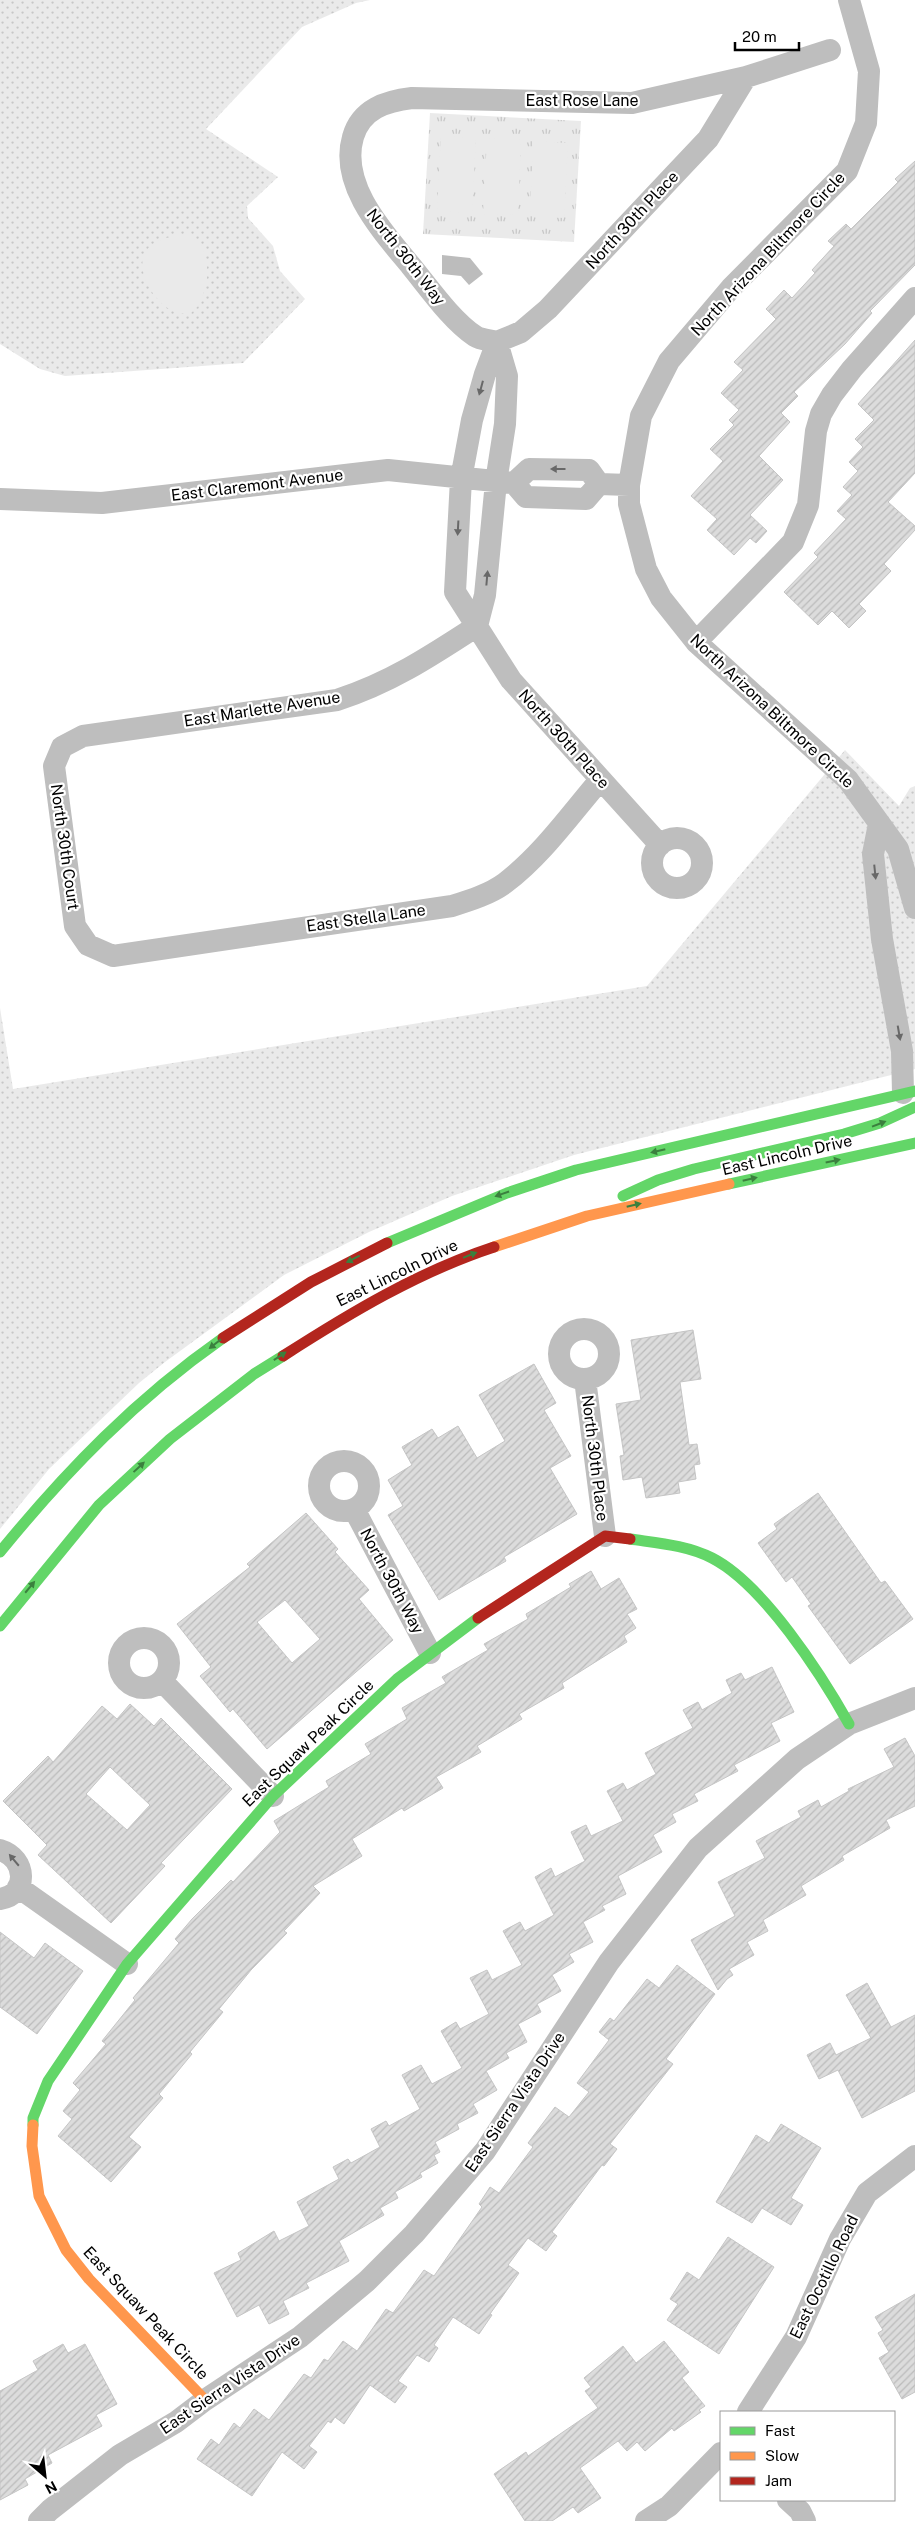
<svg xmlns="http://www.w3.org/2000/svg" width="915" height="2521" font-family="'Public Sans',sans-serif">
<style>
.grass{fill:url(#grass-dots)}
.park{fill:url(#park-tufts)}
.pitch{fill:#eaeaea}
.water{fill:#bcbcbc}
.building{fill:url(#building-hatch);stroke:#c5c5c5;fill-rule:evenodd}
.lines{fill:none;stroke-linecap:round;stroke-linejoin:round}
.street{stroke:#bebebe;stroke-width:22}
.fast{stroke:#63d668;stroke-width:11}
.slow{stroke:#ff974d;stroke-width:11}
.jam{stroke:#b3261e;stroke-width:11}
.oneway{fill:#686868}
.oneway2{fill:#3b803e}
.labels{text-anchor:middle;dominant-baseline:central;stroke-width:4.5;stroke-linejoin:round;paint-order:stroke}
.street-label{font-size:16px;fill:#000;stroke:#fff}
</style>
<defs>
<pattern id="grass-dots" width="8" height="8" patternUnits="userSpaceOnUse" patternTransform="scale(1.25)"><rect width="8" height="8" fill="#eaeaea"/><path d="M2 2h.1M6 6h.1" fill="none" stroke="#c7c7c7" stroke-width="1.8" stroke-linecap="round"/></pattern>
<pattern id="park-tufts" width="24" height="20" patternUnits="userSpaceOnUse" patternTransform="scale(1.25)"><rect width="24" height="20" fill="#eaeaea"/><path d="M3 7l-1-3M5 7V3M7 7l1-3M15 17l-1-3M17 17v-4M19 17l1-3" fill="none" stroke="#c7c7c7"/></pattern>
<pattern id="building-hatch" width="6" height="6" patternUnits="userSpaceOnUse" patternTransform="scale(1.25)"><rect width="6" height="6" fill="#dcdcdc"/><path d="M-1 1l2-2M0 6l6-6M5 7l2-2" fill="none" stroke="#bbb"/></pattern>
</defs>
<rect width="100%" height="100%" fill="#fff"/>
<path class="grass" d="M 0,0 L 370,0 L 356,3 L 302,27 L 206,129 L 278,177 L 247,206 L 248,218 L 273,246 L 280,271 L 305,299 L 243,363 L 65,376 L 40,369 L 0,344 Z
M 845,750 L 899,806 L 910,788 L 915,786 L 915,1069 L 574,1155 L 452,1196 L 369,1232 L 284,1275 L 165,1362 L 139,1383 L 49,1469 L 0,1529 L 0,1008 L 13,1089 L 647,986 Z"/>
<path class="park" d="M 430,113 L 581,121 L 574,242 L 423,234 Z"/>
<path class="pitch" d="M 441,136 L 476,138 L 472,213 L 437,211 Z
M 487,138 L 521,140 L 518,215 L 483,214 Z
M 533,141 L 568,143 L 564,218 L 530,216 Z
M 187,234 L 202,246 L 207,261 L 207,280 L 201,303 L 190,314 C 186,313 181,314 178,313 C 154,306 127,262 153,244 C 163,237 176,236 187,234 Z"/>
<path class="water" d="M 442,255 L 470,258 L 483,274 L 469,285 L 461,276 L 442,274 Z"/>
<path class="building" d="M 915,161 L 915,265 L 870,311 L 872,313 L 845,344 L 794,392 L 798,396 L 781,413 L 790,422 L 759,456 L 783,480 L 750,515 L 767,531 L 756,543 L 750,538 L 734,555 L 707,530 L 717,519 L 691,496 L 723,461 L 710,449 L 734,425 L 729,420 L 739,410 L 721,393 L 743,370 L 734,362 L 776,319 L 766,309 L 784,290 L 792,298 L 815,273 L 812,270 L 834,246 L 828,241 L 846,224 L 851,229 L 898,182 L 895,179 Z
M 915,340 L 915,473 L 888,502 L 915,526 L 915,530 L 884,564 L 891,571 L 859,604 L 866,611 L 849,628 L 832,611 L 818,625 L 784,592 L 818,557 L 814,553 L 846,519 L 837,511 L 852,495 L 843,487 L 858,471 L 849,462 L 863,447 L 855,439 L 874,420 L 858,404 Z
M 693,1330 L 701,1379 L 680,1382 L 689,1445 L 697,1444 L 700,1464 L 694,1465 L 696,1479 L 678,1482 L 680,1493 L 646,1498 L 642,1477 L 623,1480 L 620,1456 L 624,1455 L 616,1404 L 641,1400 L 631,1340 Z
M 534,1364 L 556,1403 L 544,1410 L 571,1456 L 550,1468 L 577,1514 L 504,1557 L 506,1561 L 439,1600 L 388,1515 L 403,1506 L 388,1480 L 412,1465 L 402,1447 L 432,1429 L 438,1438 L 458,1426 L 477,1458 L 505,1441 L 479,1395 Z
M 818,1493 L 881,1583 L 885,1581 L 913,1619 L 850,1664 L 808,1606 L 811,1604 L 792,1577 L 786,1582 L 758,1543 L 777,1529 L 774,1524 Z
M 306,1513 L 338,1549 L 335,1552 L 369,1590 L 359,1599 L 393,1640 L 267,1749 L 233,1709 L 230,1712 L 200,1676 L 211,1667 L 177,1624 L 250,1567 L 247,1564 ZM 285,1600 L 320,1639 L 292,1663 L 257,1622 Z
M 591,1571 L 601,1589 L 619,1578 L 637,1609 L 627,1614 L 636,1628 L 624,1636 L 627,1642 L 562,1683 L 564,1688 L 519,1714 L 522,1719 L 477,1746 L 481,1752 L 436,1777 L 443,1788 L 404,1811 L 402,1808 L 352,1839 L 362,1856 L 313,1886 L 320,1893 L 284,1931 L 287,1933 L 251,1970 L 219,2009 L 223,2012 L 190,2052 L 192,2054 L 159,2094 L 163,2098 L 129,2137 L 141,2147 L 111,2182 L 58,2136 L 72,2119 L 63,2111 L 80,2090 L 73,2083 L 106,2044 L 102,2041 L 135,2000 L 133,1998 L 179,1943 L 175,1939 L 192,1919 L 231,1880 L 233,1882 L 280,1832 L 274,1821 L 329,1787 L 326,1781 L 371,1754 L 365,1744 L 407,1719 L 402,1708 L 446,1683 L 442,1677 L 488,1650 L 484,1644 L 528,1619 L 526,1614 L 571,1587 L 569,1584 Z
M 772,1667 L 794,1712 L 771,1723 L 780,1741 L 734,1765 L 738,1771 L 694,1794 L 698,1801 L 672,1814 L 676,1822 L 653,1835 L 662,1852 L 618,1876 L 626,1894 L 602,1906 L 605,1910 L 583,1922 L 593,1942 L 569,1954 L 574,1962 L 552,1975 L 561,1991 L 537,2004 L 541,2012 L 518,2024 L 527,2042 L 506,2053 L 509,2058 L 486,2071 L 497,2090 L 473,2104 L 478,2113 L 457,2124 L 459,2129 L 435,2142 L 440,2152 L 434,2155 L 438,2163 L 420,2173 L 422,2177 L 395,2192 L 398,2198 L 380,2208 L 384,2215 L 339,2241 L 349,2261 L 306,2283 L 309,2288 L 283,2301 L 289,2314 L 269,2324 L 259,2305 L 237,2317 L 214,2273 L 241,2260 L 238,2253 L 274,2231 L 279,2241 L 309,2226 L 297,2202 L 339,2179 L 333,2167 L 348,2159 L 351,2163 L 380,2147 L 371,2129 L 386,2121 L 389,2126 L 420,2109 L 402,2075 L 421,2065 L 432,2084 L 462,2068 L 441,2031 L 456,2022 L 460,2029 L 489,2014 L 470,1978 L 487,1970 L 492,1980 L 522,1965 L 503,1931 L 520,1922 L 525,1931 L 554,1915 L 535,1877 L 551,1868 L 555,1877 L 585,1861 L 571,1832 L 586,1825 L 591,1836 L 623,1821 L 607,1791 L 623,1783 L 627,1790 L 656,1774 L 645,1753 L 693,1728 L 683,1710 L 698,1702 L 702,1710 L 732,1693 L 726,1680 L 741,1673 L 745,1680 Z
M 130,1704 L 154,1726 L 161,1718 L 232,1789 L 161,1863 L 165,1866 L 111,1923 L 38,1855 L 47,1845 L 3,1801 L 48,1756 L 53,1762 L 102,1706 L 117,1719 ZM 110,1767 L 150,1805 L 127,1830 L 86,1794 Z
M 905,1738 L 915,1756 L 915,1806 L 886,1820 L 890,1828 L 842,1856 L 844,1860 L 801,1886 L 806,1895 L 763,1920 L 768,1931 L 747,1942 L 754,1955 L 729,1969 L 733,1975 L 727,1979 L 718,1990 L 691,1940 L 735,1916 L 718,1882 L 765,1858 L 756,1841 L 801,1817 L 798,1811 L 818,1800 L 821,1807 L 849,1791 L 848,1789 L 894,1767 L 884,1749 Z
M 0,1932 L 34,1958 L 45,1943 L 83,1971 L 37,2034 L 0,2007 Z
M 677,1965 L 715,1994 L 666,2059 L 673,2064 L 610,2144 L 617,2149 L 604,2166 L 602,2165 L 552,2232 L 557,2236 L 546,2251 L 528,2238 L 508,2265 L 519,2273 L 490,2314 L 492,2315 L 479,2334 L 453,2317 L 434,2345 L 438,2348 L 429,2362 L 417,2355 L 398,2381 L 407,2387 L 395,2403 L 370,2385 L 344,2424 L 335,2417 L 331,2423 L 328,2421 L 309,2446 L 317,2452 L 304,2469 L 282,2452 L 252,2496 L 197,2459 L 211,2439 L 219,2445 L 234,2423 L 240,2428 L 254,2409 L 269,2420 L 304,2374 L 311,2378 L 324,2359 L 328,2361 L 343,2341 L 357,2351 L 386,2309 L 393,2313 L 424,2270 L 434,2276 L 482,2207 L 479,2204 L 490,2187 L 499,2193 L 533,2147 L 528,2143 L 555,2107 L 569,2117 L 589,2092 L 577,2083 L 609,2040 L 599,2032 L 610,2018 L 614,2021 L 647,1979 L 659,1988 Z
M 867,1983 L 891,2027 L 915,2015 L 915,2091 L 862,2118 L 838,2070 L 819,2079 L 807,2055 L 830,2043 L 836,2055 L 871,2038 L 846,1995 Z
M 781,2124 L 821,2148 L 791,2198 L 803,2205 L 791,2225 L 762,2208 L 752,2223 L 716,2202 L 756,2135 L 769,2143 Z
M 728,2237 L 774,2267 L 719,2354 L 667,2320 L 678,2304 L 670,2299 L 687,2272 L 699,2280 Z
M 915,2294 L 915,2392 L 902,2399 L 879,2358 L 889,2352 L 878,2333 L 883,2330 L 875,2317 Z
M 664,2341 L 689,2372 L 682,2378 L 705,2406 L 699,2410 L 701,2412 L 674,2431 L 672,2428 L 645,2451 L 637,2442 L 627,2451 L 618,2441 L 580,2468 L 601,2498 L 578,2513 L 573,2507 L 552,2521 L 525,2521 L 494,2474 L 526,2452 L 528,2456 L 598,2408 L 585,2391 L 591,2387 L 584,2378 L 623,2346 L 636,2363 Z
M 63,2344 L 68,2353 L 85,2344 L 117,2404 L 96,2415 L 102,2426 L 48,2455 L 52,2463 L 25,2479 L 28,2485 L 0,2500 L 0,2391 L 38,2370 L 33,2361 Z"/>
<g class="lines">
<path class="street" d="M 849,0 L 869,71 L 866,123 L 847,171 L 731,288 L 669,361 L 641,416 L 629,485 L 629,504 L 646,569 L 661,598 L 696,642 L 848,780 L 898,849 L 915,908
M 497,342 C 491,340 481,340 475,336 C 452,321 429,288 411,266 C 383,232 339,185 353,137 C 361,109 386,101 412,98 L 632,103 L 746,77 L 830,50
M 514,483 L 529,469 L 589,470 L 599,484
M 0,499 L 102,503 L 388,470 L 514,483 L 526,497 L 586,499 L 599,484 L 629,485
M 477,626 C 431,656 390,683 337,700 L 83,736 L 62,747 L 54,766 L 75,926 L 88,945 L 113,956 L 452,906 C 471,900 490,894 505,883 C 542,855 570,815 600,780
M 477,626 L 485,595 L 496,482 L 505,424 L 507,376 L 497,342
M 696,642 L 793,542 L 808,505 L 816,431 L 821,414 L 832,395 L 852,369 L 915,298
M 879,824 L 873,854 L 882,939 L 902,1051 L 903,1093
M652 863a25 25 0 1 1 50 0a25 25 0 1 1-50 0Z
M 660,845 L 511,680 L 455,592 L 461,479 L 472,420 L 485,374 L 497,342 L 521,332 L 548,309 L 674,175 L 708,139 L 746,77
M559 1354a25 25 0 1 1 50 0a25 25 0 1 1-50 0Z
M 585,1379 L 605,1536
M319 1486a25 25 0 1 1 50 0a25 25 0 1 1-50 0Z
M 354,1509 L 430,1653
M119 1663a25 25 0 1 1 50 0a25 25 0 1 1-50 0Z
M 162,1681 L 273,1796
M 0,1850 C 27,1858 29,1895 0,1899
M 18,1887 L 127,1964
M 748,2412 L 796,2337 L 840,2239 L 867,2193 L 915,2156
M 788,2500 L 800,2511 L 805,2521
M 39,2521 L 50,2510 L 120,2455 L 176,2422 L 205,2400 L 300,2337 L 367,2281 L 414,2234 L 485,2151 L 609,1962 L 698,1848 L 797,1759 L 849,1724 L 915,1698
M 646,2521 L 669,2506 L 721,2453"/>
<path class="fast" d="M 729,1184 L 915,1143
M 623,1196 L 658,1180 L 694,1169 L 844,1134 L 880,1123 L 915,1107
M 387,1243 L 507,1193 L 576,1170 L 915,1091
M 630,1539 C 657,1543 687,1545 712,1558 C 763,1584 821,1674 849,1724
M 0,1552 C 67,1470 136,1399 223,1338
M 0,1626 L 99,1505 L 170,1439 L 254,1374 L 283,1356
M 33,2125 L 33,2118 L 48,2081 L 127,1964 L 273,1796 L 397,1679 L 478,1618"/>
<path class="slow" d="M 494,1247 L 587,1216 L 729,1184
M 33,2125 L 32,2146 L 39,2196 L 66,2250 L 89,2279 L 205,2400"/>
<path class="jam" d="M 223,1338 L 311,1282 L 387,1243
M 283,1356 C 350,1313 418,1272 494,1247
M 478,1618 L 605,1536 L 630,1539"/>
</g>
<defs><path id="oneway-solid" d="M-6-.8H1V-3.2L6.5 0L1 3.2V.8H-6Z" transform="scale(1.25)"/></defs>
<g class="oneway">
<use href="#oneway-solid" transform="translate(481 388) rotate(105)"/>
<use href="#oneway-solid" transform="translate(558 469) rotate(180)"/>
<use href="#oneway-solid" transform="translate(458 528) rotate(93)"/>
<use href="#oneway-solid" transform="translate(487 578) rotate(-85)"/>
<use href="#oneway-solid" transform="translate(875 872) rotate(84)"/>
<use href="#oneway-solid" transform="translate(899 1033) rotate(80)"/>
<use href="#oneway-solid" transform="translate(14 1860) rotate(-130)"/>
</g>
<g class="oneway2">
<use href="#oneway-solid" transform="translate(879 1124) rotate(-21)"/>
<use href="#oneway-solid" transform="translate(658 1151) rotate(167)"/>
<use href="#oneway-solid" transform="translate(833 1161) rotate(-12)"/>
<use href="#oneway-solid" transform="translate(750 1179) rotate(-13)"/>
<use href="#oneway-solid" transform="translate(502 1194) rotate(161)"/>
<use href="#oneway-solid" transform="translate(634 1205) rotate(-13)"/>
<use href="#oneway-solid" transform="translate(470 1255) rotate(-22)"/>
<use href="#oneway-solid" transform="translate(353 1259) rotate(153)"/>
<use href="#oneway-solid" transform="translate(215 1344) rotate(142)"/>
<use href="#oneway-solid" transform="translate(280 1356) rotate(-34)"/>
<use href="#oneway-solid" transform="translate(139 1467) rotate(-43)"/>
<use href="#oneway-solid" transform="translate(30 1587) rotate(-50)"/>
</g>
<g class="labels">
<g class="street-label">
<text x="582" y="100">East Rose Lane</text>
<text transform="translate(632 220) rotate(-47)">North 30th Place</text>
<text transform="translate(768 254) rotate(-47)">North Arizona Biltmore Circle</text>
<text transform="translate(406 257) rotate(52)">North 30th Way</text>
<text transform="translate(257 485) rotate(-7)">East Claremont Avenue</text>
<text transform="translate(262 709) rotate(-9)">East Marlette Avenue</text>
<text transform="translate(772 711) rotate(43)">North Arizona Biltmore Circle</text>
<text transform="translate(564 739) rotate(48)">North 30th Place</text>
<text transform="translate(65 847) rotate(82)">North 30th Court</text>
<text transform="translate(366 918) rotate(-8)">East Stella Lane</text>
<text transform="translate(787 1155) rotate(-13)">East Lincoln Drive</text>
<text transform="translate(397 1273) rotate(-26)">East Lincoln Drive</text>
<text transform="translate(595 1458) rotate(83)">North 30th Place</text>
<text transform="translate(392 1581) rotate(62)">North 30th Way</text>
<text transform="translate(308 1743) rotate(-44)">East Squaw Peak Circle</text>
<text transform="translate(515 2102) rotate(-56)">East Sierra Vista Drive</text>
<text transform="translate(824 2277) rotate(-64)">East Ocotillo Road</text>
<text transform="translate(146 2313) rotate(47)">East Squaw Peak Circle</text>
<text transform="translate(230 2384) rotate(-34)">East Sierra Vista Drive</text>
</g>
</g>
<rect x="720" y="2411" width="175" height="90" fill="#ffffff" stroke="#999999"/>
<rect x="730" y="2427" width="25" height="8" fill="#63d668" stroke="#999999"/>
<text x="765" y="2436" font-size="15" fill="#000000">Fast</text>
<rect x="730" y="2452" width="25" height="8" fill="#ff974d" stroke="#999999"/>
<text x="765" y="2461" font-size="15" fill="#000000">Slow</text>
<rect x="730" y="2477" width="25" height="8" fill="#b3261e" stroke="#999999"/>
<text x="765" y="2486" font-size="15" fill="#000000">Jam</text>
<g transform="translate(45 2476) rotate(152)" stroke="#ffffff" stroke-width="4" paint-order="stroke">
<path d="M0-4L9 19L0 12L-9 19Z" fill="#000000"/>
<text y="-8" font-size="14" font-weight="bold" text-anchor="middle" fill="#000000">N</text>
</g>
<path d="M735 42v8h64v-8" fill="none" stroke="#000000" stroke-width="2.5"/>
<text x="742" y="42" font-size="15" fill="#000000" stroke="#ffffff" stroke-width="4" paint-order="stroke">20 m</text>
</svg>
